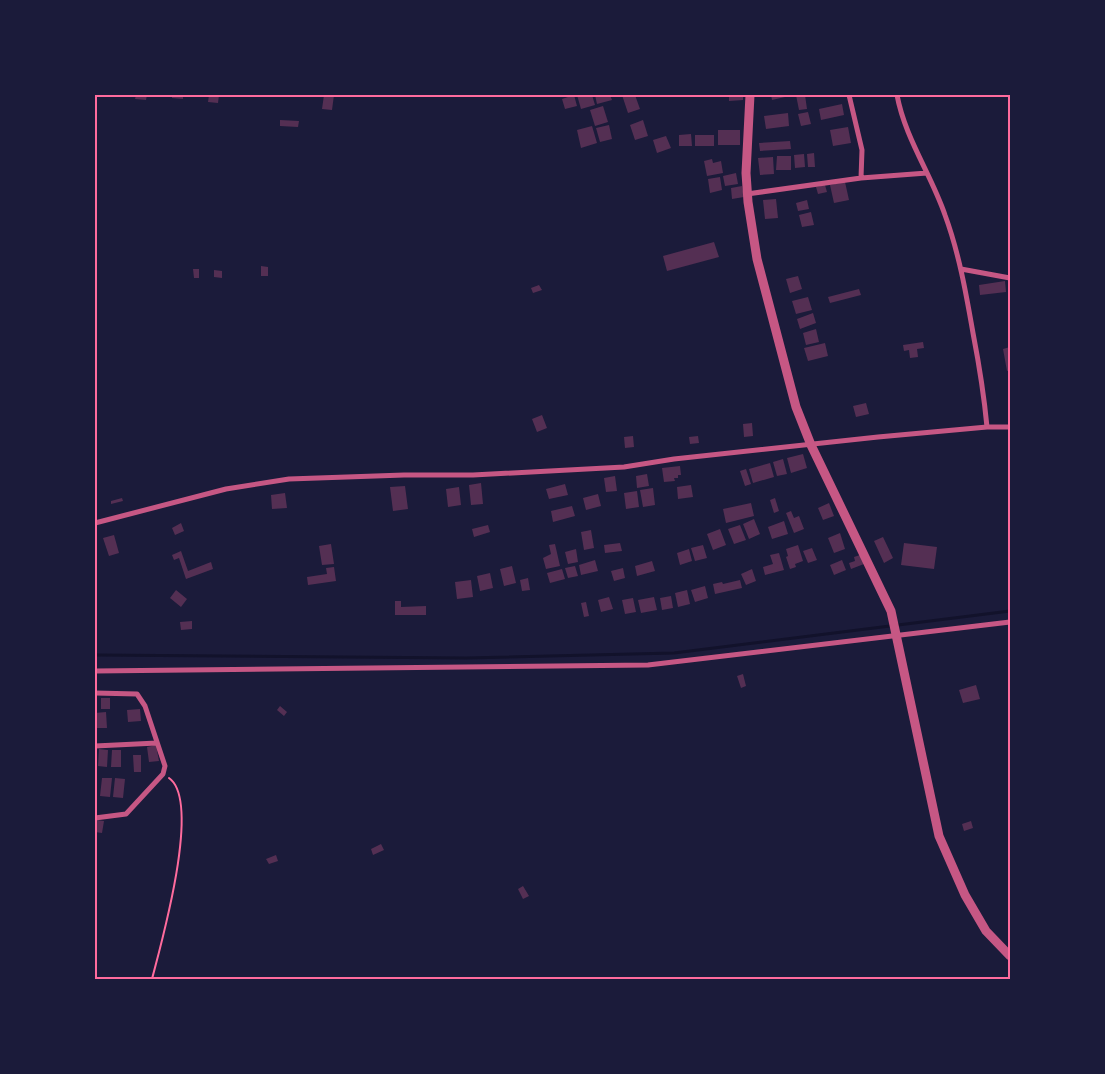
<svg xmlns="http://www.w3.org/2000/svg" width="1105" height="1074" font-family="'IBM Plex Serif',serif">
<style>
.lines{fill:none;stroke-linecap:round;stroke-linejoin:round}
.stream{stroke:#12122b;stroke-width:3}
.building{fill:#542f53}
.path{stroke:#ff6b9d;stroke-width:2}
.minor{stroke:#c65784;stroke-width:5}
.tertiary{stroke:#c65784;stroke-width:9}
.neatline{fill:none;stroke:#ff6b9d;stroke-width:2}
</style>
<rect width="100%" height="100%" fill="#1b1b3a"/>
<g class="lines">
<path class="stream" d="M 95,655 L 466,658 L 674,653 L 1010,611"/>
</g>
<path class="building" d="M 136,95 L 147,95 L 146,100 L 135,99 Z
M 172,95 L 183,95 L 183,99 L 172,98 Z
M 209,95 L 219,95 L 218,103 L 208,102 Z
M 324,95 L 334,95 L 332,110 L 322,109 Z
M 574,95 L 577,106 L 565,109 L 562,99 Z
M 577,95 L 592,95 L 595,105 L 581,109 Z
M 595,95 L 610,95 L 612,100 L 597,104 Z
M 622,95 L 635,95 L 640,109 L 628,113 Z
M 729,95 L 743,95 L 743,100 L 729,101 Z
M 771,95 L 784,95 L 785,97 L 772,100 Z
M 796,95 L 805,95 L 807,109 L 799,110 Z
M 842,104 L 844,115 L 821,120 L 819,109 Z
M 603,106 L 608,122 L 595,126 L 590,110 Z
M 808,112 L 811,124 L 801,126 L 798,114 Z
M 788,113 L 789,126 L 766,129 L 764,116 Z
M 280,120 L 299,121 L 298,127 L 280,126 Z
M 643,120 L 648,136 L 635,140 L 630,125 Z
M 609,125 L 612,139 L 600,142 L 596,128 Z
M 592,126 L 597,143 L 581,148 L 577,130 Z
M 848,127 L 851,143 L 833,146 L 830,130 Z
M 718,130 L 740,130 L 740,145 L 718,145 Z
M 691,134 L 692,146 L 679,146 L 679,135 Z
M 695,135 L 714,135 L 714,146 L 695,146 Z
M 666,136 L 671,148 L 657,153 L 653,140 Z
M 790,141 L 791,149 L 760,151 L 759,143 Z
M 814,153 L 815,167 L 808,167 L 807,154 Z
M 804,154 L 805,167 L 795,168 L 794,155 Z
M 777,156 L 791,156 L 791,170 L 776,170 Z
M 773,157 L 774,174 L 760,175 L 758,158 Z
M 712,159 L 713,163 L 721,161 L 723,173 L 707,176 L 704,161 Z
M 736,173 L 738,184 L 725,186 L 723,176 Z
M 720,177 L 722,190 L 710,193 L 708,179 Z
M 845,182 L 849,200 L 834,203 L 830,185 Z
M 825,185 L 827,192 L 818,194 L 816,187 Z
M 742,186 L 744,197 L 732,199 L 731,188 Z
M 776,199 L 778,218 L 765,219 L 763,200 Z
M 807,200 L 809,209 L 798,211 L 796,203 Z
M 811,212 L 814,225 L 802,227 L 799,215 Z
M 714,242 L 719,257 L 667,271 L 663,256 Z
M 261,266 L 268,267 L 268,276 L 261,276 Z
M 193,269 L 199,269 L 199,278 L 194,278 Z
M 214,270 L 222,271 L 222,278 L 214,277 Z
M 798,276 L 802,289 L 790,293 L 786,279 Z
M 1005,281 L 1006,292 L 980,295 L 979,285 Z
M 539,285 L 542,290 L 533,293 L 531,288 Z
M 859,289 L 861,295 L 830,303 L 828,297 Z
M 808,297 L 812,310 L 796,314 L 792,301 Z
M 813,313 L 816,323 L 800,329 L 797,319 Z
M 816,329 L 819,342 L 806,345 L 803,333 Z
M 923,342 L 924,348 L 917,349 L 918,357 L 910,358 L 909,350 L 904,351 L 903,345 Z
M 825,343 L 828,356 L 808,361 L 804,348 Z
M 1010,347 L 1010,370 L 1007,371 L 1003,349 Z
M 866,403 L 869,414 L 856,417 L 853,406 Z
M 542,415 L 547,428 L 537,432 L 532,419 Z
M 752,423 L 753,436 L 744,437 L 743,424 Z
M 633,436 L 634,447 L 625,448 L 624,437 Z
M 698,436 L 699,443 L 690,444 L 689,437 Z
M 803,454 L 807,468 L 791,473 L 787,458 Z
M 783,459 L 787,474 L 777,476 L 773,462 Z
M 770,463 L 774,477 L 753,483 L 749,469 Z
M 680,466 L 681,475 L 678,475 L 678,478 L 674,478 L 675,481 L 664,482 L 662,468 Z
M 746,469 L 751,484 L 745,486 L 740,471 Z
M 647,474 L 649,486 L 637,488 L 636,476 Z
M 615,476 L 617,491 L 606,492 L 604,478 Z
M 481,483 L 483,504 L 471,505 L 469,485 Z
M 565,484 L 568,495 L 549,499 L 546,489 Z
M 691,485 L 693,497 L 678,499 L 677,487 Z
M 405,486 L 408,509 L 393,511 L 390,487 Z
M 459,487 L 461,505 L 448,507 L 446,489 Z
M 653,488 L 655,505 L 643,507 L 640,490 Z
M 637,491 L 639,507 L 626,509 L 624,493 Z
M 285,493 L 287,508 L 272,509 L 271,495 Z
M 598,494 L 601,506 L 586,510 L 583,498 Z
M 122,498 L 123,501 L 111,504 L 111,501 Z
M 775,498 L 779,511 L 774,513 L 770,500 Z
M 751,503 L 754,516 L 726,523 L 723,509 Z
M 829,503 L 834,516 L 823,520 L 818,508 Z
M 572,506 L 575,516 L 553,522 L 551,511 Z
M 791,511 L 794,518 L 799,516 L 804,529 L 794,533 L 786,513 Z
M 754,519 L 760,534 L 749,539 L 743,524 Z
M 784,521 L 788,534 L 772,539 L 768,527 Z
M 181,523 L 184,531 L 175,535 L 172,528 Z
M 488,525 L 490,532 L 474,537 L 472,529 Z
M 740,525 L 746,540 L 734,544 L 728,529 Z
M 720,529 L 726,545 L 713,550 L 707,534 Z
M 591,530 L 594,548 L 584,550 L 581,532 Z
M 840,533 L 845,549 L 834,553 L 828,538 Z
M 114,535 L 119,553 L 109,556 L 103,538 Z
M 883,537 L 893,558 L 884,563 L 874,541 Z
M 620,543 L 622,551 L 605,553 L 604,545 Z
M 904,543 L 937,547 L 934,569 L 901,565 Z
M 331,544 L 334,564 L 322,565 L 319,546 Z
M 555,544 L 560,566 L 546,569 L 543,558 L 551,554 L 549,545 Z
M 703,545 L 707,558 L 695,561 L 691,548 Z
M 798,545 L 803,561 L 795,564 L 796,567 L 790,569 L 786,557 L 788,556 L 786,549 Z
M 812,548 L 817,560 L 808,563 L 803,551 Z
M 576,549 L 578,562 L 568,564 L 565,552 Z
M 689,549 L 692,561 L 680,565 L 677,553 Z
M 181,551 L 188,571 L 211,562 L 213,569 L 186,579 L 179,558 L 174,560 L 172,555 Z
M 779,553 L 784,570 L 765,575 L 763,567 L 773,564 L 770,555 Z
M 860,555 L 864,564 L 851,569 L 849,563 L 855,561 L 854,557 Z
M 595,560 L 598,571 L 581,575 L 579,565 Z
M 842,560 L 846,570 L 834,575 L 830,565 Z
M 652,561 L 655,571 L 637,576 L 635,566 Z
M 512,566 L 516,583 L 504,586 L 500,569 Z
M 575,566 L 578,576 L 568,578 L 565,568 Z
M 334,567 L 336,581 L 308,585 L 307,577 L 327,574 L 326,568 Z
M 623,568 L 625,578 L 614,581 L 611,571 Z
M 562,569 L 565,579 L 550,583 L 547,573 Z
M 752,569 L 756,581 L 746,585 L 741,574 Z
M 490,573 L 493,588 L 480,591 L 477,576 Z
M 528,578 L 530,590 L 522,591 L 520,580 Z
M 471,580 L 473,597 L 457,599 L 455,582 Z
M 740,580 L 742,588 L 715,594 L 713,584 L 722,582 L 723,584 Z
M 705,586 L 708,598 L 695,602 L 691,590 Z
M 176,590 L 187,599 L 181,607 L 170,598 Z
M 687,590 L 690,604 L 678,607 L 675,593 Z
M 671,596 L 673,608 L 662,610 L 660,598 Z
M 609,597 L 613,609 L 601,612 L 598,600 Z
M 654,597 L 657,610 L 641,613 L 638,600 Z
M 633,598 L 636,612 L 625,614 L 622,600 Z
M 395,601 L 401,601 L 401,607 L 426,606 L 426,615 L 395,615 Z
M 586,602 L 589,616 L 584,617 L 581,603 Z
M 192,621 L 192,629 L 181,630 L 180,622 Z
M 743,674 L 746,686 L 741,688 L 737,676 Z
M 976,685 L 980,699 L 963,703 L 959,690 Z
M 101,698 L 110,698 L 110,709 L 101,709 Z
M 280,706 L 287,712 L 284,716 L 277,710 Z
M 140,709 L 141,721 L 128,722 L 127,710 Z
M 106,712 L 107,728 L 95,728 L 95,713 Z
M 156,745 L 159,761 L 149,762 L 147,747 Z
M 99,749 L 108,750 L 107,767 L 98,766 Z
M 112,750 L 121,750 L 121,767 L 111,767 Z
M 133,755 L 141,755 L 141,772 L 134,772 Z
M 102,778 L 112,778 L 110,797 L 100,796 Z
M 115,778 L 125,779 L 123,798 L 113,797 Z
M 96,820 L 104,821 L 102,833 L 95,832 Z
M 971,821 L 973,828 L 964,831 L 962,824 Z
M 381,844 L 384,850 L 373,855 L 371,849 Z
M 276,855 L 278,861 L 269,864 L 266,859 Z
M 523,886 L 529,896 L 523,899 L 518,889 Z"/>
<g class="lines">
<path class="path" d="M 152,979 C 161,944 202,801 169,778"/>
<path class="minor" d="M 849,95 L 862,150 L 861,178
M 897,95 C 905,138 931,174 945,215 C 959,253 966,293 973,333 C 979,364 984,395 987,427
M 747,194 L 861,178 L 927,173
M 961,269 L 1010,278
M 95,523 L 226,489 L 289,479 L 404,475 L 473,475 L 624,467 L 674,459 L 878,437 L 987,427 L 1010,427
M 95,671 L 648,665 L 1010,622
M 95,693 L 137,694 L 145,706 L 165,766 L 163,774 L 126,814 L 95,818
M 95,746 L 157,743"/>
<path class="tertiary" d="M 750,95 L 746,173 L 748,202 L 757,259 L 796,407 L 811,445 L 891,611 L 939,836 L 965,895 L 986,931 L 1010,956"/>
</g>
<rect width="1105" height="1074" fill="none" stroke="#1b1b3a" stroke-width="192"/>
<rect x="96" y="96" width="913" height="882" class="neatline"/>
</svg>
